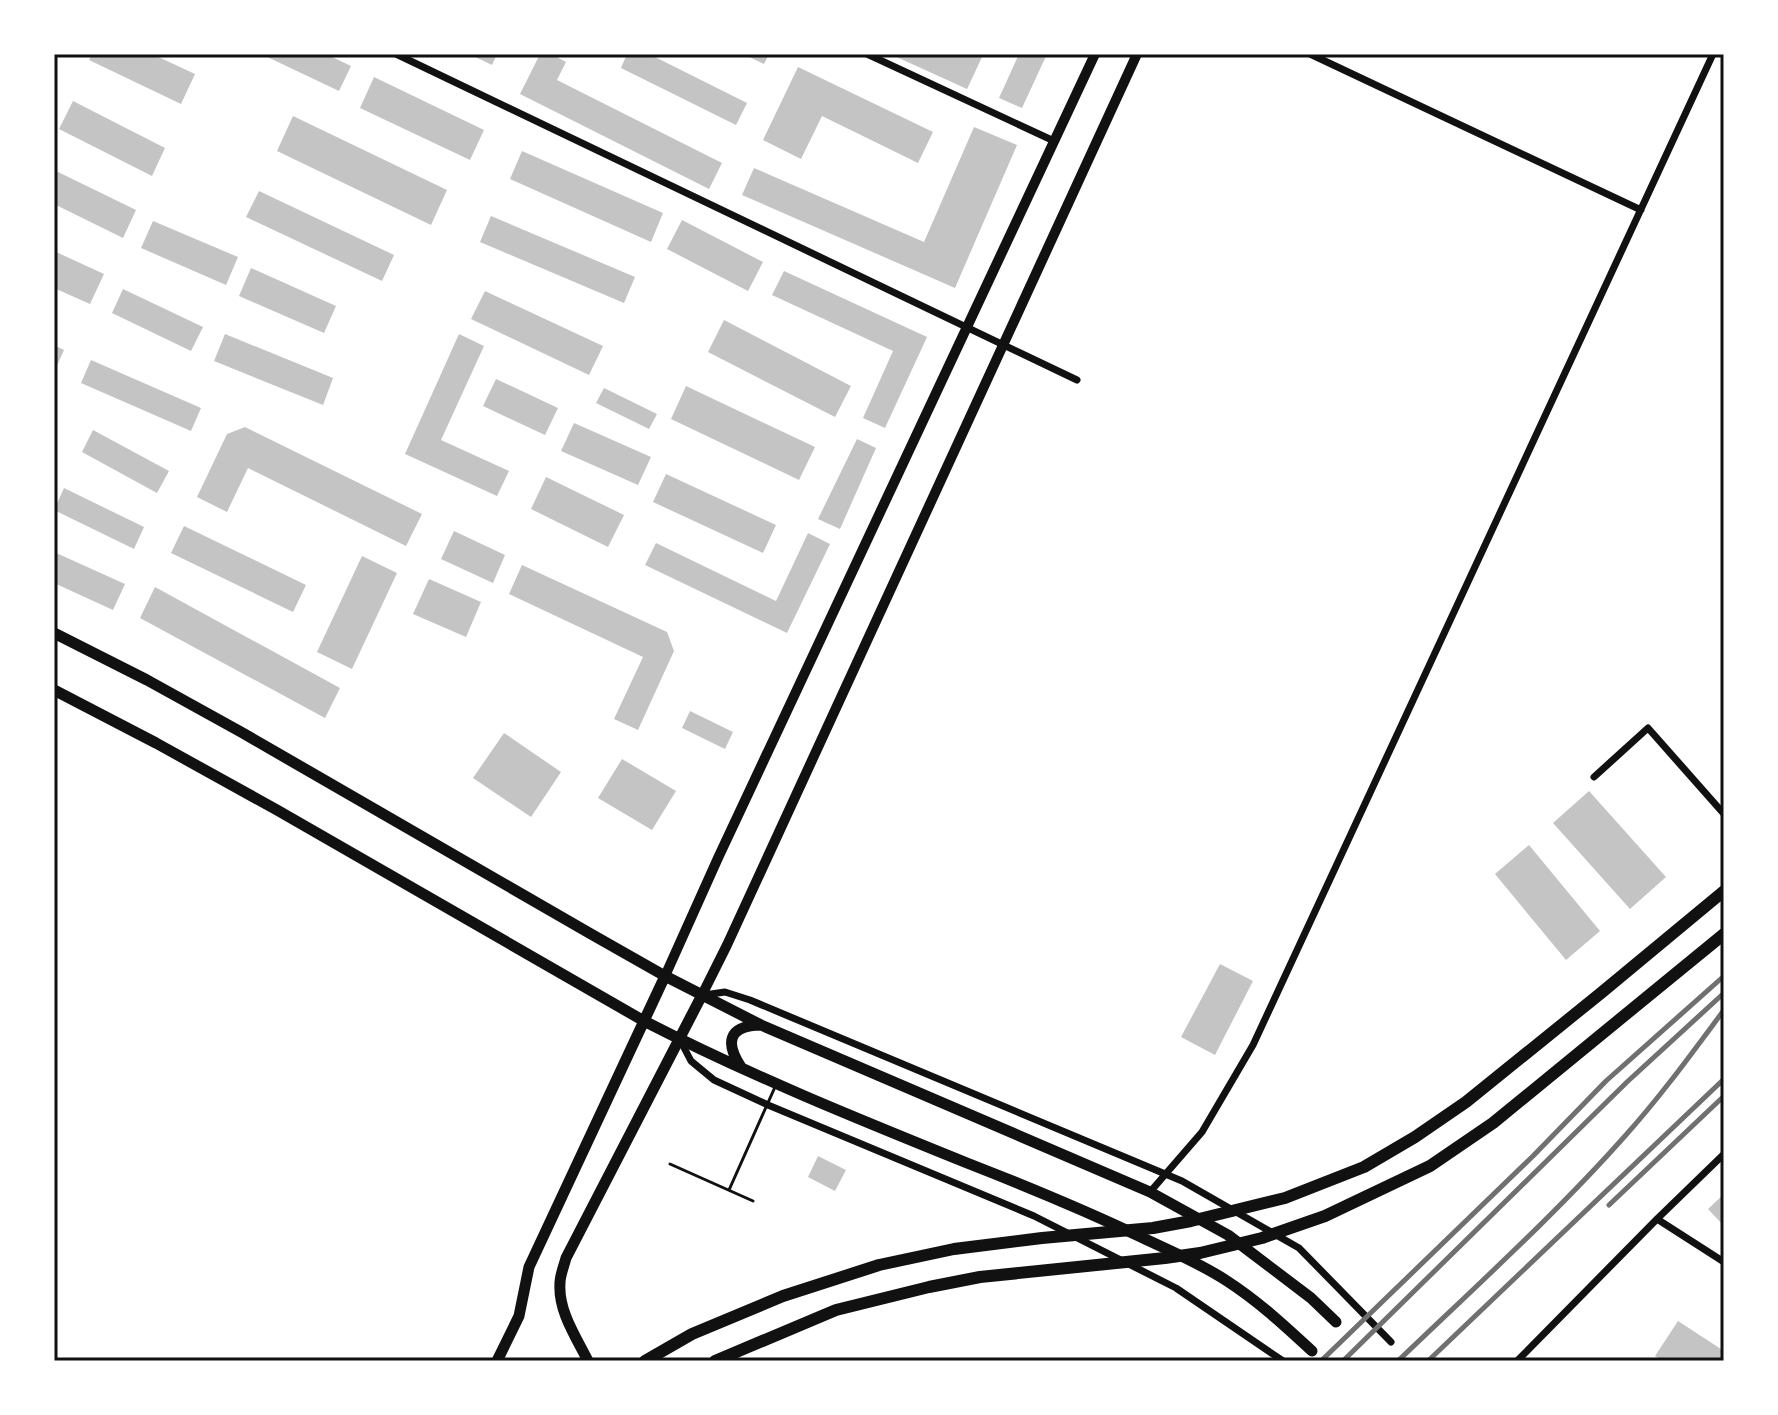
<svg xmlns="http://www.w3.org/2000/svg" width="1778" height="1415" font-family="'Nunito Sans',sans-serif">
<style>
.building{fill:#c4c4c4}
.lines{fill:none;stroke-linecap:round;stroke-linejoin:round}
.service{stroke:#111;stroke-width:3}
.minor{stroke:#111;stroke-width:7}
.secondary{stroke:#111;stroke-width:10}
.primary{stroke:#111;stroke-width:11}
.trunk{stroke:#111;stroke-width:12}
.rail{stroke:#707070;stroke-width:5}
.neatline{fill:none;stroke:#111;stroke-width:3}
</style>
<rect width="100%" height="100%" fill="#fff"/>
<path class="building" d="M 92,54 L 152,54 L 195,74 L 181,104 L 89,60 Z
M 261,54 L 326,54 L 351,66 L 339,91 Z
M 469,54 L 497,54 L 492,65 Z
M 540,54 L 551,54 L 566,62 L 557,80 L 722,163 L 709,189 L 520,94 Z
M 627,54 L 649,54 L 747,103 L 736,125 L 621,68 Z
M 743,54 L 769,54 L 764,64 Z
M 890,54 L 981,54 L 983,55 L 967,89 Z
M 1019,54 L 1047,54 L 1022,108 L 999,98 Z
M 798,67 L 933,132 L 918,163 L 822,116 L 801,159 L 763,140 Z
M 374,77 L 484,130 L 470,160 L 360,108 Z
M 73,101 L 165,148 L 152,176 L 59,129 Z
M 293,116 L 447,190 L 431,225 L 277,151 Z
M 974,127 L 1017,145 L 955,288 L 742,195 L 754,168 L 924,242 Z
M 522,151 L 663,213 L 651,242 L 510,179 Z
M 54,170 L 136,210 L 123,238 L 54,204 Z
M 259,191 L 394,255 L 382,281 L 246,217 Z
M 491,216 L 635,277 L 624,303 L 480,242 Z
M 682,220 L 763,262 L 748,291 L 667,249 Z
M 153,221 L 238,257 L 226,285 L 141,248 Z
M 54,251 L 104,274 L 90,304 L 54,288 Z
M 251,268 L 336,306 L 324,333 L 239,296 Z
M 784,271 L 927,337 L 885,428 L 863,418 L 893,351 L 772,295 Z
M 123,289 L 203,327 L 191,351 L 112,313 Z
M 485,291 L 603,346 L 589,375 L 471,319 Z
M 724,320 L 851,386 L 835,417 L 708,352 Z
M 225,334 L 333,378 L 323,405 L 214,361 Z
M 459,334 L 484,346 L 441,440 L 509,471 L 497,496 L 405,454 Z
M 54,345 L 64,350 L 54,372 Z
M 91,360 L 201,408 L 191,431 L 81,383 Z
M 496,379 L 558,408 L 545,435 L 483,406 Z
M 686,386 L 815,447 L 799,480 L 671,419 Z
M 604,388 L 657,414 L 649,429 L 596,403 Z
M 574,423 L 651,457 L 638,485 L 561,451 Z
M 245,427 L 422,514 L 406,546 L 248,468 L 227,512 L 197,497 L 227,434 Z
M 93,430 L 169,471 L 157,493 L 82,452 Z
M 857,439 L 876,448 L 840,529 L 818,519 Z
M 666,474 L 776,525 L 763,553 L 653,502 Z
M 546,477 L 624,515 L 608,547 L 531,509 Z
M 64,488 L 144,527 L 134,549 L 54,510 Z
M 184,526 L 306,585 L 293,612 L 171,553 Z
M 454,531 L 505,555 L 493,583 L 441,559 Z
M 808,533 L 830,544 L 787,633 L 645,565 L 656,543 L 776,601 Z
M 54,552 L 125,584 L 113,610 L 54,583 Z
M 362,556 L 397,573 L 352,669 L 317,652 Z
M 522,565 L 667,632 L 674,651 L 638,730 L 614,719 L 643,657 L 509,594 Z
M 429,579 L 481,602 L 466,637 L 413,614 Z
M 155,587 L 340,688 L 325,718 L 140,618 Z
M 690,711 L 733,732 L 725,749 L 682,728 Z
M 504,733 L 561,772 L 531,817 L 473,778 Z
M 622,759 L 676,791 L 652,830 L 598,798 Z
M 1589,791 L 1666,877 L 1630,909 L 1553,823 Z
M 1529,845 L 1600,931 L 1566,960 L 1495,874 Z
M 1220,964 L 1253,981 L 1215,1055 L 1181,1037 Z
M 818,1156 L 846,1170 L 835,1191 L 808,1177 Z
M 1724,1194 L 1724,1226 L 1708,1209 Z
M 1678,1321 L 1724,1351 L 1724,1361 L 1663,1361 L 1655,1356 Z"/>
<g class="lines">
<path class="service" d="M 670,1164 L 753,1201
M 729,1190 L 775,1087"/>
<path class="minor" d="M 396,54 L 1077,380
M 867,54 L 1054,141
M 1310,54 L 1641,210
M 1594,777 L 1648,728 L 1724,814
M 704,995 L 725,992 L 750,1000 L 1182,1181 L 1299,1248 L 1391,1342
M 680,1040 L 691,1061 L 714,1080 L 768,1105 L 1034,1216 L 1176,1288 L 1283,1361
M 1150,1192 L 1202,1132 L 1253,1045 L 1713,54
M 1657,1219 L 1724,1262
M 1517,1361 L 1657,1219 L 1724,1154"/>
<path class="secondary" d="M 665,976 L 718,858 L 1095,54
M 702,995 L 727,945 L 1137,54"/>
<path class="primary" d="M 54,633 L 147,680 L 241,732 L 591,934 L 665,976 L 761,1025 L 1150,1192 L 1228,1235 L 1311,1298 L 1336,1322
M 54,690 L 156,743 L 277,810 L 644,1021 C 749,1075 858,1119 967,1163 C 1026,1186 1084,1210 1141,1237 C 1170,1251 1200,1263 1227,1281 C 1258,1301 1285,1326 1312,1351
M 741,1067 C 725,1043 728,1026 760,1025
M 497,1361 L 519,1316 L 529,1267 L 665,976
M 588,1361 C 576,1337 558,1311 560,1283 C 560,1275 564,1266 566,1258 L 702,995"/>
<path class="trunk" d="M 645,1361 L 692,1334 L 783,1296 L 879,1265 L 954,1249 L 1042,1238 L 1153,1228 L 1191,1221 L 1285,1198 L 1364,1167 L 1415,1137 L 1466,1102 L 1601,993 L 1724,891
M 715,1361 L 836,1310 L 929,1287 L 980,1277 L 1165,1258 L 1200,1253 L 1262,1238 L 1325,1216 L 1430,1166 L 1493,1123 L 1724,934"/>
<path class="rail" d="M 1609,1205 L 1724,1096
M 1321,1361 L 1533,1156 L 1606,1081 L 1724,976
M 1343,1361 L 1627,1082 L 1724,993
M 1398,1361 C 1474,1288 1555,1215 1625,1136 C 1661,1096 1692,1053 1724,1010
M 1428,1361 L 1724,1079"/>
</g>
<rect width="1778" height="1415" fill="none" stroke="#ffffff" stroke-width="112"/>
<rect x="56" y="56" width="1666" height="1303" class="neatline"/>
</svg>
